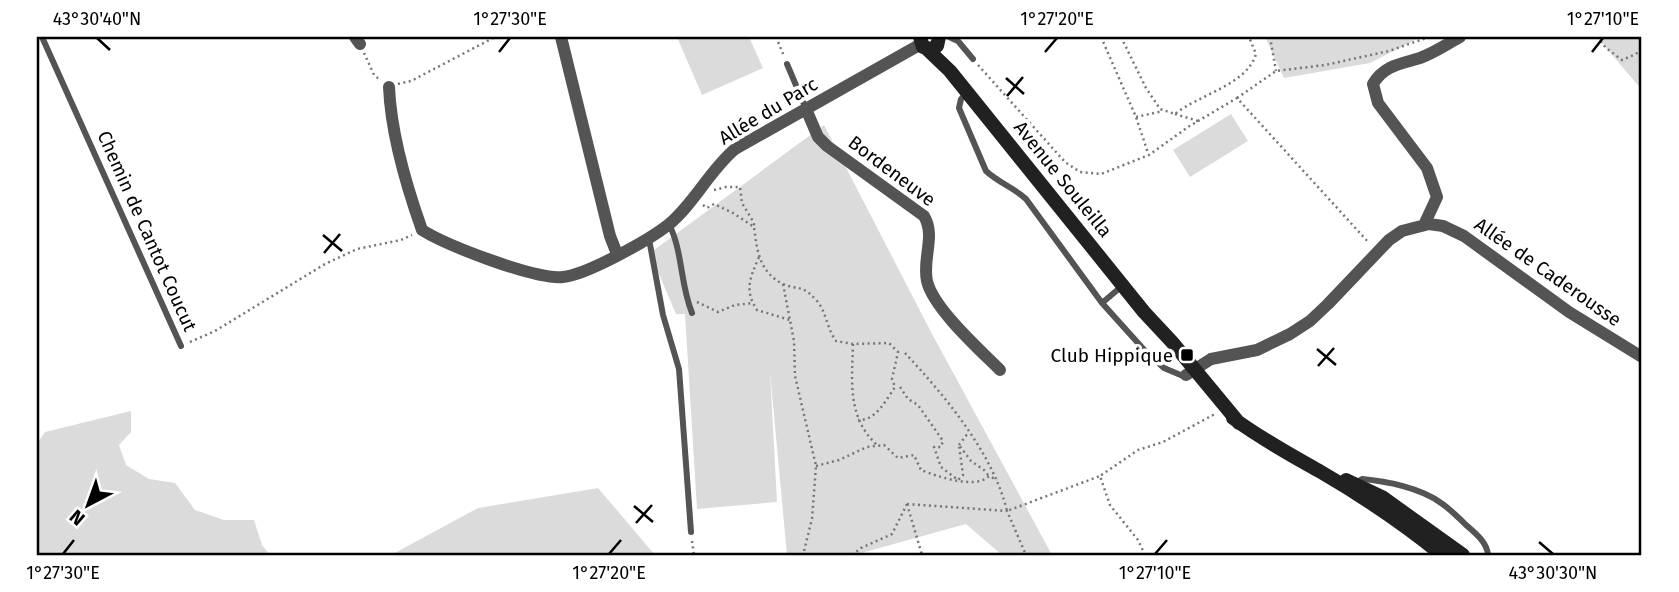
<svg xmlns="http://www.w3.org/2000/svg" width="1679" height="592" font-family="'Fira Sans',sans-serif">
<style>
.green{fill:#dbdbdb}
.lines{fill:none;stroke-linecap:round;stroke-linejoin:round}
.path{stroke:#767676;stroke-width:2.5;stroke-dasharray:2 3.5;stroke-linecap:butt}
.lane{stroke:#545454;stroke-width:6}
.street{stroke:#545454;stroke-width:12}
.secondary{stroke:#212121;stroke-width:14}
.ticks{fill:none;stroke:#000;stroke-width:2.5}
.poi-dot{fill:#000;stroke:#fff;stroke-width:2.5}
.labels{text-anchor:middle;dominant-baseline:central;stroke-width:7;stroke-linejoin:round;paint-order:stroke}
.street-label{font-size:19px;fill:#000;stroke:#fff}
.poi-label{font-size:19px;fill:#000;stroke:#fff;text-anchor:end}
.neatline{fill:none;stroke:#000;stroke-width:2.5}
.ticks-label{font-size:18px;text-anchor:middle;fill:#000}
</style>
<rect width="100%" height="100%" fill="#fff"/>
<path class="green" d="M 677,37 L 749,37 L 763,68 L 702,95 Z
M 1265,37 L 1421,37 L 1370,63 L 1284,78 Z
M 1597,37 L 1642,37 L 1642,90 Z
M 1231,114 L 1248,141 L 1190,177 L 1173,150 Z
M 824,125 L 931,332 L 1052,555 L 1002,555 L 966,524 L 854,555 L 787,555 L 770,372 L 777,502 L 697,509 L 685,314 L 676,314 L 650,253 Z
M 131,411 L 131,432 L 119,445 L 126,465 L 149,479 L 175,483 L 195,510 L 224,520 L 254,520 L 262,545 L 270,555 L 37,555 L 37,444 L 45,432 Z
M 598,488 L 655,555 L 391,555 L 478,508 Z"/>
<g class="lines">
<path class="path" d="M 776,37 L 784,56
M 1101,37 L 1136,117 L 1148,153
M 1121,37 L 1146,88 L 1160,109 L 1175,114 C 1198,95 1247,85 1256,54 L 1249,37
M 1270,37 L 1276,71
M 1597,37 L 1606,48 L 1622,60 L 1636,54 L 1642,47
M 364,53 L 374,75 L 380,80
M 978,65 L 1065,162 L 1080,172 L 1101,174 L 1149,155 L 1188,127 L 1237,98 L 1369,243
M 398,84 L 411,81 L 495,37
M 1237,98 L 1276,71 L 1325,65 L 1389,51 L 1429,37
M 1175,114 L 1198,121
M 1136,117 L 1163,111
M 714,190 L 726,187 L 740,187 L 742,203 L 754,223 L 754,227
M 703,205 L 707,208 L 714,204 L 733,213 L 754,227 C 757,250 759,272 783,284 C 799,291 801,283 817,301 C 826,311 827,329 836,341 L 853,344 L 889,343 L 898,352 L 892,379 L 895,387 C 886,400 876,421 858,420
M 759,257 C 750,278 744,290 757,310 L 790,320
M 783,284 L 794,341 L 795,376 L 816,466 L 812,519 L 803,555
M 697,302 L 718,312 L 735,305 L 753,303
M 190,342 L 215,331 L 325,264 L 357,249 L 401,240 L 412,235
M 853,344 C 852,382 847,417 877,445
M 905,353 C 945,396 993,453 1007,511 L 1100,476
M 900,387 L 908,399 L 918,405 L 943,441 L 941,447 L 934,447 L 941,467 L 958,480 L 963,475 L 959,445 L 971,461 L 984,470 L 989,476
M 959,445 L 968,433
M 816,466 L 839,460 L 867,447 L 884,445 L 898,458 L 914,455 L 921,470 C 936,476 976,490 989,476 L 997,480
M 907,504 L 1007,511 L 1026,555
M 907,504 L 922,555
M 692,541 L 694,555
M 852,555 L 861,548 L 892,534 L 907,504
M 1145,555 L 1138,540 L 1110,505 L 1100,476 L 1138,450 L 1163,442 L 1215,414"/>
<path class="lane" d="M 42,37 L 181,346
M 949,37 L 958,41 L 973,59
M 787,64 L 806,109
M 967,93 L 961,99 L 959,108 L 986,171 C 999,183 1013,187 1026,199 L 1102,303 L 1147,353 L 1164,368 L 1183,376 L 1186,375
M 669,224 C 683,252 680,284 692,313
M 649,239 L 663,315 L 679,369 L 691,532
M 1102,303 L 1122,286
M 1356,483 L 1362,479 C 1386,481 1421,488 1441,503 C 1450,509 1458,517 1466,525 C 1475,533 1487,542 1488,555"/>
<path class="street" d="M 355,37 L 360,44
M 561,37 L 610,236 L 617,254
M 389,87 C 391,135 406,185 422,230 C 446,245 535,280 563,277 C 586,275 649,240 668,225 C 694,204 709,171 735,149 L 921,44
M 806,109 L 818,137 L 827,146 L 924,216 C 936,236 922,259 927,281 C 933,308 980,350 1000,370
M 1424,225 L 1437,197 L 1427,168 L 1378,103 L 1373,84 C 1384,65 1401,64 1420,58 C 1434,53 1447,44 1460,37
M 1186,375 L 1211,359 L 1257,350 L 1290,334 L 1310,321 L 1328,304 L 1389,240 L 1402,231 L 1429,224 L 1443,226 L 1464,236 L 1569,312 L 1642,357"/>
<path class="secondary" d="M 920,37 L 923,47 L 931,49 L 937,46 L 939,37
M 927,49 L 950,71 L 1144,312 L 1172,342 L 1239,423
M 1233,418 C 1261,439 1291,455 1321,472 C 1364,497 1404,524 1442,555
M 1346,480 L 1382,497 L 1463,555"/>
</g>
<path class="ticks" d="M 97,38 L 110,50M 499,52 L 510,38M 1045,52 L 1057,38M 1592,52 L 1603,38M 1006,78 L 1024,94M 1007,96 L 1023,77M 323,235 L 342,251M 324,253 L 340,234M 1317,349 L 1336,365M 1318,366 L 1334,348M 634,506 L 653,522M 636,523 L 652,505M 1539,542 L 1553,554M 63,554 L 74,540M 609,554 L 621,540M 1155,554 L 1167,540"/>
<rect class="poi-dot" x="1180" y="348" width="14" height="14" rx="3.5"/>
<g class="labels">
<g class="street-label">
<text transform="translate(768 111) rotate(-31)">Allée du Parc</text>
<text transform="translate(892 171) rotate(37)">Bordeneuve</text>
<text transform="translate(1063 179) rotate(51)">Avenue Souleilla</text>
<text transform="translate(147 231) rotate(66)">Chemin de Cantot Coucut</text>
<text transform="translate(1548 272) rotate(35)">Allée de Caderousse</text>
</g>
<g class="poi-label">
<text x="1173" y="355">Club Hippique</text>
</g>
</g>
<rect width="1679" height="592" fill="none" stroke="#ffffff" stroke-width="77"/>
<g transform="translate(88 505) rotate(221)" stroke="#ffffff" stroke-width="5" paint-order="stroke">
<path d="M0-5L12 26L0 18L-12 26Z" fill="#000000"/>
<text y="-10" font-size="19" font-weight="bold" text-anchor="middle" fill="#000000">N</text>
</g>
<rect x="38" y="38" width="1602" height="516" class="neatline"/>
<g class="ticks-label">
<text x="97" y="25">43°30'40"N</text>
<text x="510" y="25">1°27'30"E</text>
<text x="1057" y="25">1°27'20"E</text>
<text x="1603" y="25">1°27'10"E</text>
<text x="63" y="579">1°27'30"E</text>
<text x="609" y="579">1°27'20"E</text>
<text x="1155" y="579">1°27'10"E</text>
<text x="1553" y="579">43°30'30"N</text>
</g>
</svg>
